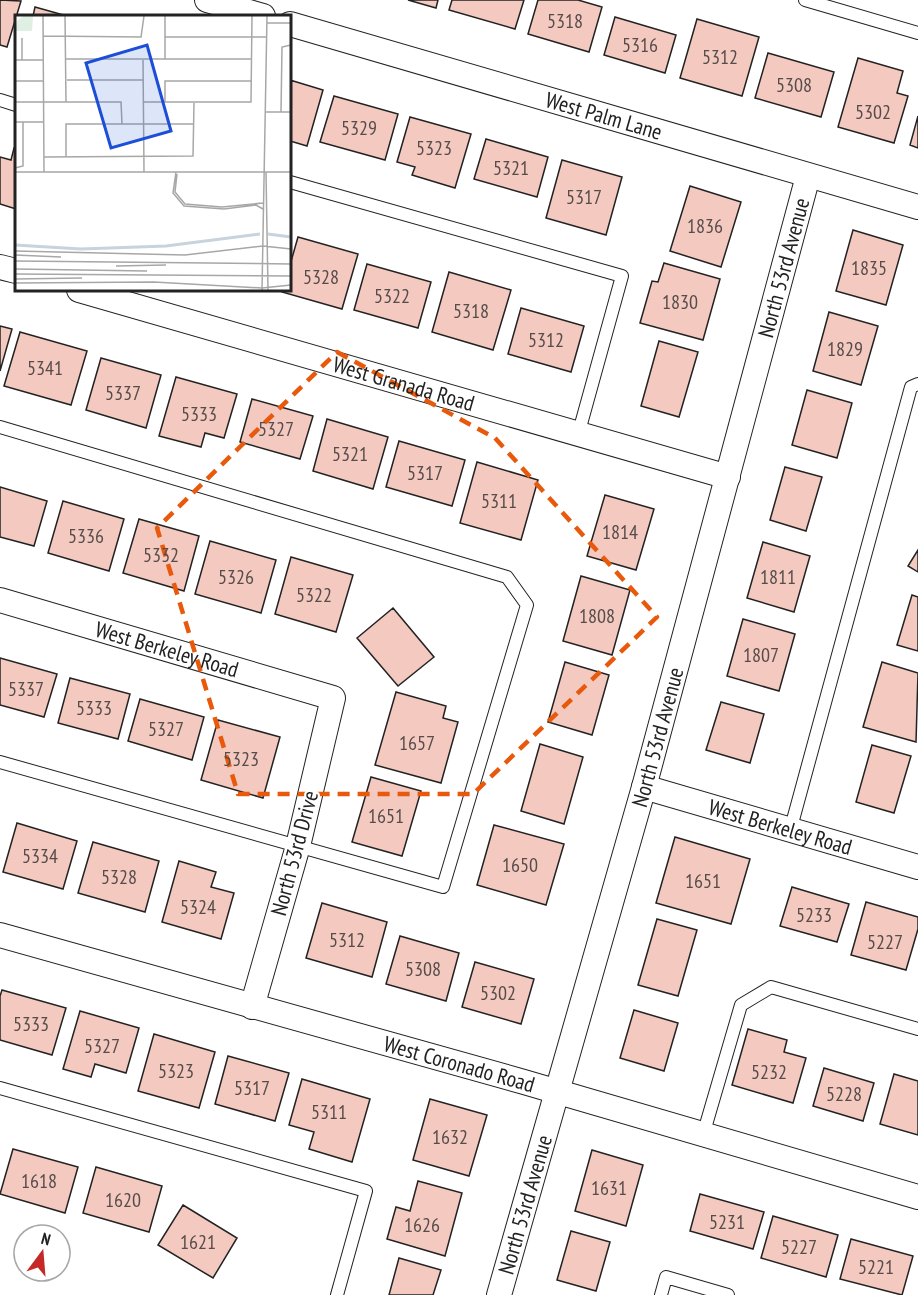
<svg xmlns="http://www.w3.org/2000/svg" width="918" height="1295" font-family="'PT Sans Narrow',sans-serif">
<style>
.building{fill:#f3c9c0;stroke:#222;stroke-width:1.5}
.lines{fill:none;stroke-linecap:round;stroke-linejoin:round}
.lane-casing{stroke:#222;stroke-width:14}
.street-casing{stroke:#222;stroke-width:26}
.lane{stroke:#fff;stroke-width:12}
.street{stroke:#fff;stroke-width:24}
.marked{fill:none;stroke:#e8590c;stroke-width:4.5;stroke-dasharray:12 8;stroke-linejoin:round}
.labels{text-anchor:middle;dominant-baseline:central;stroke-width:4.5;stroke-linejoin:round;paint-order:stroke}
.number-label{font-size:20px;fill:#564c4a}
.street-label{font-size:22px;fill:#222;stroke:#fff}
.inset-river{fill:none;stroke:#c7d3dd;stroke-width:3}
.inset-road{fill:none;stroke:#a7a7a7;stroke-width:1.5}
.view{fill:#1d4ed8;fill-opacity:0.15;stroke:#1d4ed8;stroke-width:3}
.inset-edge{fill:none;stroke:#222;stroke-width:3}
</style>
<rect width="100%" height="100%" fill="#fff"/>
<path class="building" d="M 0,0 L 21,1 L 7,47 L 0,45 Z
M 408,0 L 438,0 L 436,8 Z
M 452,0 L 524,0 L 515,29 L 449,10 Z
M 538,0 L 578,0 L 602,7 L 589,52 L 528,34 Z
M 35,7 L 67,16 L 33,16 Z
M 615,17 L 676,35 L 665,73 L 604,55 Z
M 697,19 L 759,37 L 742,96 L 680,78 Z
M 768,53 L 834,72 L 821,117 L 755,98 Z
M 858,58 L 903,71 L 897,93 L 908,96 L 894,143 L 838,127 Z
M 290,80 L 323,90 L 307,146 L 290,141 Z
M 334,96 L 398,114 L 385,160 L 320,142 Z
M 918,116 L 918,148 L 910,145 Z
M 410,117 L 471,134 L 455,188 L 412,175 L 415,167 L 397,162 Z
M 486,139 L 548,157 L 537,197 L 474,179 Z
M 14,148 L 16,149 L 16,209 L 0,204 L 0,157 L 11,160 Z
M 562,160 L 622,177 L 606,235 L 546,218 Z
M 690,186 L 741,202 L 721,267 L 670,251 Z
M 853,230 L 903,245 L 886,305 L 836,291 Z
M 298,237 L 358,254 L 342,309 L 282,292 L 282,290 L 290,290 L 290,265 Z
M 664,263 L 720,279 L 703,340 L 640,323 L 652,281 L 658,282 Z
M 367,264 L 431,282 L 418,328 L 354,310 Z
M 449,272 L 511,290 L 493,350 L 432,332 Z
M 521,308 L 584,326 L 571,372 L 508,354 Z
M 829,312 L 878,326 L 861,385 L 813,371 Z
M 0,326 L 12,329 L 0,371 Z
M 20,332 L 87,351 L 71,405 L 4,386 Z
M 659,341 L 698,352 L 679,417 L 641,406 Z
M 101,358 L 161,375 L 146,428 L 86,410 Z
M 176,377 L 237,394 L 224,438 L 205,433 L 201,447 L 159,436 Z
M 807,390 L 852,403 L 837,458 L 792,445 Z
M 252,399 L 313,416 L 300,459 L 240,442 Z
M 327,419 L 388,437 L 373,489 L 313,471 Z
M 399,441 L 465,460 L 452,506 L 386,487 Z
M 477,462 L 538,480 L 521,540 L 460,523 Z
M 785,467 L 822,477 L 806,531 L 770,520 Z
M 0,487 L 47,501 L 34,546 L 0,537 Z
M 605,495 L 654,509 L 636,570 L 587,556 Z
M 63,501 L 124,519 L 109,571 L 48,553 Z
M 139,519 L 199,536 L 184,591 L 123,573 Z
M 210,541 L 276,560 L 261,613 L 195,594 Z
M 763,542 L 810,556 L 794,612 L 747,598 Z
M 918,550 L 918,572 L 908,566 Z
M 291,557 L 353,575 L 336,632 L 275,614 Z
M 581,576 L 630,590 L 612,655 L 563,641 Z
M 912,595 L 918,597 L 918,651 L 897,645 Z
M 393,608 L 434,657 L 398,686 L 357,638 Z
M 743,619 L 795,634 L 779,691 L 727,676 Z
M 0,658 L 57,674 L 44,717 L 0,705 Z
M 565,662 L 609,675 L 592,735 L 548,722 Z
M 882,662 L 918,673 L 916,742 L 863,727 Z
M 70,678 L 130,694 L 118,739 L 58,723 Z
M 396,692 L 446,706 L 443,718 L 458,722 L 441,783 L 375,765 Z
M 140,699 L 204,717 L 192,760 L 128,741 Z
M 721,702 L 764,714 L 750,763 L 706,750 Z
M 218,720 L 280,737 L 263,798 L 201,780 Z
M 540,744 L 583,757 L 564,824 L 521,811 Z
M 872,745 L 911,756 L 894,813 L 856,802 Z
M 371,777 L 421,791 L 402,856 L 352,842 Z
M 17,823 L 77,841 L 63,889 L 3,872 Z
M 494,825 L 564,844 L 546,905 L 477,885 Z
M 675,837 L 750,859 L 731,924 L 656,903 Z
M 93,842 L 159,861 L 145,912 L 78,893 Z
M 179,861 L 216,872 L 211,887 L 234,893 L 221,939 L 162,922 Z
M 792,887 L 849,904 L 837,942 L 780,926 Z
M 866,902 L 918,917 L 918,929 L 906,970 L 851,955 Z
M 322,903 L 387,922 L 372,977 L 306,958 Z
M 657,919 L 697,930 L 678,996 L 638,985 Z
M 400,936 L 459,953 L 446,1001 L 386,984 Z
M 475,962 L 534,979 L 521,1024 L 462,1007 Z
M 2,990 L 66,1008 L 52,1055 L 0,1040 L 0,996 Z
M 634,1010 L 678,1023 L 664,1071 L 620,1058 Z
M 80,1011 L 139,1028 L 126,1073 L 95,1064 L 91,1077 L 63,1069 Z
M 748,1029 L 787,1040 L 784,1052 L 806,1058 L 793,1103 L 732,1085 Z
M 154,1034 L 215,1052 L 199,1108 L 138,1091 Z
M 228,1056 L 289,1073 L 275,1121 L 215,1104 Z
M 824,1068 L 874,1083 L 863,1121 L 813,1106 Z
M 894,1074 L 918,1081 L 918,1135 L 880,1124 Z
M 302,1079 L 370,1099 L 352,1162 L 309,1149 L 314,1132 L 289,1125 Z
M 430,1099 L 487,1115 L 469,1176 L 413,1160 Z
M 13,1149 L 78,1167 L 65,1213 L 0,1194 Z
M 592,1150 L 643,1165 L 626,1226 L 575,1211 Z
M 96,1167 L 162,1186 L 149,1232 L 83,1213 Z
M 418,1181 L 462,1193 L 445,1256 L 387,1239 L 396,1207 L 410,1211 Z
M 700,1194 L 764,1212 L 753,1249 L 690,1231 Z
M 183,1205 L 237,1238 L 213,1278 L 158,1245 Z
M 773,1216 L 838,1235 L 826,1277 L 761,1258 Z
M 571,1231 L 610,1242 L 596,1291 L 557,1280 Z
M 851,1239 L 913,1256 L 902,1295 L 840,1279 Z
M 399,1258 L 441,1270 L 433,1295 L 389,1295 Z"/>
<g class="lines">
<g class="lane-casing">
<path id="lane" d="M 805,0 L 918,33
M 0,100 L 16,105
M 290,182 L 622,276 L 578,435
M 0,427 L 507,577 L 527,605 L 443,887 L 0,762
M 790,831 L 911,387 L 918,384
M 0,1088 L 366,1191 L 337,1295
M 703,1135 L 741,1005 L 771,987 L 918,1029
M 661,1295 L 666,1277 L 728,1295"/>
</g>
<g class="street-casing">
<g id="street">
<path d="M 207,0 L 263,16"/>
<path id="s1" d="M 290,24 L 918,207"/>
<path d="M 0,267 L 16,271"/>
<path id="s2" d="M 79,290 L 728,477"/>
<path id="s3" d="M 0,600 L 333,698 L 298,846 L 252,1007"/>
<path id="s4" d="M 644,787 L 918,867"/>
<path id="s5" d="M 0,935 L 524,1082 L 918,1197"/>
<path id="s6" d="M 499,1295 L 644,787 L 808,176"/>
</g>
</g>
<use href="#lane" class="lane"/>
<use href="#street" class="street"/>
</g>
<path class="marked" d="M 337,352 L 495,438 L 657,617 L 473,794 L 238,794 L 157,528 Z"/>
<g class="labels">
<g class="number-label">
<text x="565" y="21">5318</text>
<text x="640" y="45">5316</text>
<text x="720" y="57">5312</text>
<text x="794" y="85">5308</text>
<text x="873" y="112">5302</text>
<text x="359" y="128">5329</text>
<text x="434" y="148">5323</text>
<text x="511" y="168">5321</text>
<text x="584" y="197">5317</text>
<text x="705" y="226">1836</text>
<text x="869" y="268">1835</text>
<text x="321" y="277">5328</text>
<text x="392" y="296">5322</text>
<text x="680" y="302">1830</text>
<text x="471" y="311">5318</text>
<text x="546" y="340">5312</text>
<text x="845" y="349">1829</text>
<text x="45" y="368">5341</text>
<text x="123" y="393">5337</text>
<text x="199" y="414">5333</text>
<text x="276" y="429">5327</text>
<text x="350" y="454">5321</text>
<text x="425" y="473">5317</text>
<text x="499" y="501">5311</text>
<text x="620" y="532">1814</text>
<text x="86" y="536">5336</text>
<text x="161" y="555">5332</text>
<text x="236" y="577">5326</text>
<text x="778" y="577">1811</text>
<text x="314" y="595">5322</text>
<text x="597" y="616">1808</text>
<text x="761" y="655">1807</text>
<text x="26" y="689">5337</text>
<text x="94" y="708">5333</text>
<text x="166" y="729">5327</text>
<text x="417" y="743">1657</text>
<text x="241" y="759">5323</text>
<text x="386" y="816">1651</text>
<text x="40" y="856">5334</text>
<text x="520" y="865">1650</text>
<text x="119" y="877">5328</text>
<text x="703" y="881">1651</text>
<text x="198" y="907">5324</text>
<text x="814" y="915">5233</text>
<text x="347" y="940">5312</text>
<text x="885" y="942">5227</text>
<text x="423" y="969">5308</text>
<text x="498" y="993">5302</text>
<text x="31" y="1024">5333</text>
<text x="102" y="1046">5327</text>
<text x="176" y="1071">5323</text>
<text x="769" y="1072">5232</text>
<text x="252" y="1088">5317</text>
<text x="844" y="1094">5228</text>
<text x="329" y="1112">5311</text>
<text x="450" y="1137">1632</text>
<text x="39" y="1181">1618</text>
<text x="609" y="1188">1631</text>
<text x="123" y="1200">1620</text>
<text x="727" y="1222">5231</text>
<text x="422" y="1225">1626</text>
<text x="198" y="1242">1621</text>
<text x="799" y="1247">5227</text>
<text x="876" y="1267">5221</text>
</g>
<g class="street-label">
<text stroke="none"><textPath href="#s1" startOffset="327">West Palm Lane</textPath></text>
<text stroke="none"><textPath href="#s6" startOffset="1066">North 53rd Avenue</textPath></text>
<text stroke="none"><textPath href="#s2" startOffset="338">West Granada Road</textPath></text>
<text stroke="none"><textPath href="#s3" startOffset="174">West Berkeley Road</textPath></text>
<text stroke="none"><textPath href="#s6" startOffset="580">North 53rd Avenue</textPath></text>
<text stroke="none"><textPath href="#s4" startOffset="142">West Berkeley Road</textPath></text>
<text transform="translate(294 853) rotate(-75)">North 53rd Drive</text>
<text stroke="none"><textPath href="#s5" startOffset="477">West Coronado Road</textPath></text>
<text stroke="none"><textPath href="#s6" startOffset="94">North 53rd Avenue</textPath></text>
</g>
</g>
<g transform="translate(15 15)">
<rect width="276" height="276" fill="#fff"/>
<path d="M 8,1 L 18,1 L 17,16 L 0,16 L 2,6 Z" fill="#e0efe3"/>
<path class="inset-river" d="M 253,219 L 276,222M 0,230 L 66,234 L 151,231 L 245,219"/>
<path class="inset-road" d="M 28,1 L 29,157M 50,1 L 51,87M 252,8 L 276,8M 28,21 L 126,22 L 129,1M 150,22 L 251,22M 7,23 L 7,45M 51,44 L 237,44M 150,44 L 150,1M 0,45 L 28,45M 128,45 L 129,157M 52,65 L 128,65M 0,66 L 29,66M 0,87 L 106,87 L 107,109M 129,87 L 236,87 L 237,1M 150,87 L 150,66 L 237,66M 251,97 L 276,97M 266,97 L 267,32 L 276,30M 0,107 L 29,107M 29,142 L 178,141 L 179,88M 51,142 L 51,109 L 178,109M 0,153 L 8,151 L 8,107M 0,157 L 276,157M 161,157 L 158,178 L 169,191 L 209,194 L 241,190 L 248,194M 251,157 L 253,275M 162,159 L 160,177 L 170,189 L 207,192 L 248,188M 248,231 L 276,234M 0,236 L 170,240 L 248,231M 0,240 L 46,242M 0,246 L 276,249M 101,251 L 151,250M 0,254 L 132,256M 0,259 L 276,261M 0,264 L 67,263M 0,268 L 139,267 L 247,273M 247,273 L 276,270M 247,275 L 252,1"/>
<path class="view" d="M 132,30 L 156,116 L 96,133 L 71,48 Z"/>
<rect width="276" height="276" class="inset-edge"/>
</g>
<g transform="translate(42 1253) rotate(16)"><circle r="28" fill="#ffffff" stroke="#a7a7a7" stroke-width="1.5"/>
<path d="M0-4.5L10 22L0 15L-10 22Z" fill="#c62828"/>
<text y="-9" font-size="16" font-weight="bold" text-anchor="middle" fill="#222222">N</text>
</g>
</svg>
